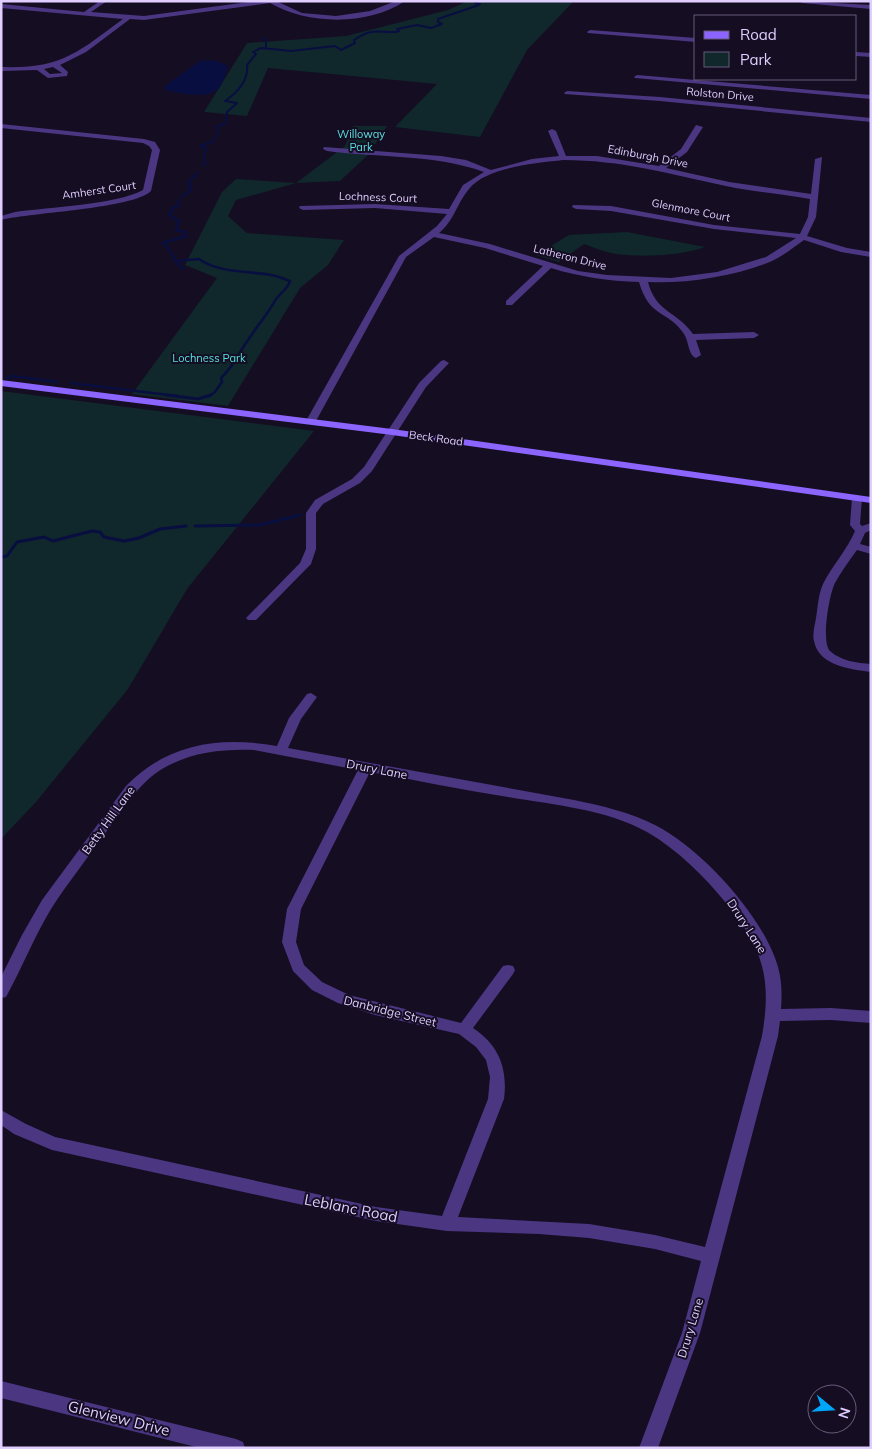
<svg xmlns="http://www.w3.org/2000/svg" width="872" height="1449" font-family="Mulish,sans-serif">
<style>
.green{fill:#10272c}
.water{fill:#080f40}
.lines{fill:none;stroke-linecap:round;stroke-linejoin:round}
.stream-far2{stroke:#080f40;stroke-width:2}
.stream-far1{stroke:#080f40;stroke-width:2.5}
.stream{stroke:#080f40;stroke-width:3}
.minor{fill:#4b3682;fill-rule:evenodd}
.secondary{fill:#8c65ff;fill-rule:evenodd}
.labels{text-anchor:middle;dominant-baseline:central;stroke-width:4;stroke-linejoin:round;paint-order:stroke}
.far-street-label{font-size:11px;fill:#dfceff;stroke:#150d22}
.far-park-label{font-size:11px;fill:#57e2df;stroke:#150d22}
.street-label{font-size:12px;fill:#dfceff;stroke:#150d22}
.near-street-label{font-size:15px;fill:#dfceff;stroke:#150d22}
</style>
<rect width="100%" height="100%" fill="#150d22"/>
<path class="green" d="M 468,1 L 574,1 L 527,50 L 480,137 L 395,127 L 437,84 L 268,68 L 247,116 L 204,112 L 247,43 L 346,36 L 448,10 Z
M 353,126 L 387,126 L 368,155 L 340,181 L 296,183 L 236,200 L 228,216 L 247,233 L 344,240 L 328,265 L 300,288 L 228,406 L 132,394 L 217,278 L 185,265 L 222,192 L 236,179 L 296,183 L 345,146 Z
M 627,232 L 705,247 C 681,256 637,258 611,253 C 602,251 593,247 584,244 L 559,262 L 536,255 L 569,235 Z
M 1,391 L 314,431 L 187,589 L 128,689 L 36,802 L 1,839 Z"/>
<path class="water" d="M 205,60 L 217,61 L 228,66 C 226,73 223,83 219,88 C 210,100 177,93 165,90 L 165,86 L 200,61 Z"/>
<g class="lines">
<path class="stream-far2" d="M 263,38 L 266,41 L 266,48
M 218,131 L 216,127 L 226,123 L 227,112 L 237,103 L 225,101 C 237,93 249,80 247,65 L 256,54 L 253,52 L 261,48 L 291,51 L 335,46 L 341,50 L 355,43 L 354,40 C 373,27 377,33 396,32 L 399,31 L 397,29 L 417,25 L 431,28 L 442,24 L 438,22 L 438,19 L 476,6 L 480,4 L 475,3 L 478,1
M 203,166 L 206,163 L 204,159 L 206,149 L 200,146 L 212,142 L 218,133
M 194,176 L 198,172"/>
<path class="stream-far1" d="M 182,196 L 192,190 L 188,188 L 190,185 L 188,183 L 195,175
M 179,200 L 178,206 L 172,208 L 173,210 L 169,215 L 179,221 L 176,230 L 185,232 L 186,236 L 163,243 C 173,250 173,263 184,269
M 175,261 L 199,259 C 218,273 249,271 271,275 C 278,276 284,279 290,281 C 288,289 281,292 276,299 C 268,314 257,326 248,340 C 238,354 233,367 221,378 L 222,382 L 215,392 L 209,396
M 7,378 L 12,376 L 57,382
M 70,383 L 177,396"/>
<path class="stream" d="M 167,395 L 198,399 L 211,395
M 195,526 L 260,525 L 300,515
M 1,557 L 7,556 L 17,542 L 44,537 L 53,541 L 92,531 L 100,532 L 104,537 L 124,541 L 139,538 L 160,529 L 186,526"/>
<path class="minor" d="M 100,1 L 107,1 L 91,12 L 144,16 L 256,1 L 276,1 L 302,13 L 336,16 L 370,11 L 396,1 L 405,1 C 368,26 308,25 270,3 L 144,20 L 130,19 L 86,52 L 60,65 L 68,72 L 67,76 L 48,78 L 37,70 L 1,71 L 1,67 C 61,69 77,53 123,19 L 1,8 L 1,4 L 84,12 ZM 53,67 L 62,73 L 50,74 L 44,69 Z
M 799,1 L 871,5 L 871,9 L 802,3 Z
M 590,30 L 696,38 L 696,42 L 588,33 L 587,32 Z
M 856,52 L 871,53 L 871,57 L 856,56 Z
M 637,75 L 871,95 L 871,99 L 635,78 L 634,77 Z
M 567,91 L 660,97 L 871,118 L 871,122 L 660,101 L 565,94 L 564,93 Z
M 1,124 L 144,139 L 155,142 L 160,150 L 151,191 C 132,209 33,212 1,220 L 1,216 L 15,212 C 49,207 115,205 143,190 L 152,150 L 149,146 L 143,143 L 1,128 Z
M 696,125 L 703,127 L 687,152 L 666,168 L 729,182 L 811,194 L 815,159 L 822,157 L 816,217 L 807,236 L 847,248 L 871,252 L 871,257 L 841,252 L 804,240 C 794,247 783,256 772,261 C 737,276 685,284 648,282 C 656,313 677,311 693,334 L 754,332 L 759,335 L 754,338 L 696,340 L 701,355 L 696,358 C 688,355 689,341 684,334 C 668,310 649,318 639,282 C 608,281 580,277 551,268 L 512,305 L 506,305 L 506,301 L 543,266 L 485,248 L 434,237 L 406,257 L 316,421 L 311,424 L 308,423 L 306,421 L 399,256 L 437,226 L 447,214 L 375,208 L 303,210 L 299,208 L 300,206 L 375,204 L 449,209 L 463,185 L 484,172 C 434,154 380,158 327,151 L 323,149 L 324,147 L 441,156 L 466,160 L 491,170 L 532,159 L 559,156 L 548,131 L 552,129 L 556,131 L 566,156 L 597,156 L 659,166 L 681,149 ZM 563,160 C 621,160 670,174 726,186 C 754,192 782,194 810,199 L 808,217 L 800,234 L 714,225 L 611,206 L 573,205 L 572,207 L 576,209 L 611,211 L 714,229 L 796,238 L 766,257 L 717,272 L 671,278 L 607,275 L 578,271 L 490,244 L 439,233 C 454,221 457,203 469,189 C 486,167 537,163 563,160 Z
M 444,360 L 449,363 L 426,387 L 372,471 L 360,483 L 323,504 L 316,513 L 316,549 L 311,564 L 256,620 L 248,620 L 246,618 L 248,616 L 300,563 L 306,549 L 306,513 L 315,500 L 352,479 L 364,467 L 419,383 L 441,361 Z
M 857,495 L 862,498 L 860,524 L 862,526 L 871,523 L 871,530 L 865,533 L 860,544 L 871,547 L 871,554 L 857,550 C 849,561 841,572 835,583 C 829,595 821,642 830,651 C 841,661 857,663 871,664 L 871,672 C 850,669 819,666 814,641 C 812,634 815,625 816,618 C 818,607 818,595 823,584 C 832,566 847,550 855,531 L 850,525 L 852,498 Z
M 311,693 L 317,697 L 301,719 L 288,748 L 574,800 C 602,806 630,812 655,825 C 701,848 764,917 778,967 C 782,981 782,995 781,1009 L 831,1008 L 871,1011 L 871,1023 L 831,1020 L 780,1021 L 778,1036 L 700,1333 L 658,1448 L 639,1448 L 682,1333 L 701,1261 L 655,1249 L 589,1238 L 539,1234 L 447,1231 L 376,1221 L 52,1150 L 14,1134 L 1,1125 L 1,1110 L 26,1124 L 55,1137 L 376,1207 L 442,1216 L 488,1099 L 490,1077 L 486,1060 L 476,1047 L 459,1034 L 375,1015 L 338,1003 L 312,990 L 293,971 L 282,942 L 287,909 L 358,770 L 254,750 C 222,749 191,752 162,769 C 139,783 125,807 109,828 C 90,855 69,881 51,909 C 34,937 22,968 6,997 L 1,998 L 1,977 L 22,935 L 42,900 L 126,786 C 168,743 220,736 277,746 L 289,718 L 307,694 ZM 370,772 C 416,780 462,790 508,797 C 554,805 606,809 647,832 C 678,850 704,876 726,903 C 763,948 772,978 762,1036 L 705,1247 L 655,1235 L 589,1224 L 458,1217 L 504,1099 C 508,1069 499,1045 473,1028 L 513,974 L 515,970 L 513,966 L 508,965 L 503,966 L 461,1023 L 349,995 L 322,982 L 304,965 L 296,942 L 301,909 Z
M 1,1381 L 236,1439 L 243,1442 L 245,1448 L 200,1448 L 1,1398 Z"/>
<path class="secondary" d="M 1,380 L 392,429 L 871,497 L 871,503 L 392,435 L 1,386 Z"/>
</g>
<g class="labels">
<g class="far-street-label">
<text transform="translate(720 94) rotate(5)">Rolston Drive</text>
<text transform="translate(648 156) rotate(11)">Edinburgh Drive</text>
<text transform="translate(99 190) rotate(-8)">Amherst Court</text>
<text transform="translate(378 197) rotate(2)">Lochness Court</text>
<text transform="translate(691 210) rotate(11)">Glenmore Court</text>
<text transform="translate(570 257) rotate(14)">Latheron Drive</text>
<text transform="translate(436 438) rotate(8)">Beck Road</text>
</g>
<g class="far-park-label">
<text x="361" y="134">Willoway<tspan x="361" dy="13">Park</tspan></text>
<text x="209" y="358">Lochness Park</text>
</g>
<g class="street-label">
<text transform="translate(377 769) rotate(11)">Drury Lane</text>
<text transform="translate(108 820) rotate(-54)">Betty Hill Lane</text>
<text transform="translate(747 926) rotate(57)">Drury Lane</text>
<text transform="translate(390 1011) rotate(14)">Danbridge Street</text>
<text transform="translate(690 1328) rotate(-73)">Drury Lane</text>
</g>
<g class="near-street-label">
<text transform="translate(351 1208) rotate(11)">Leblanc Road</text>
<text transform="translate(119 1418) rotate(14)">Glenview Drive</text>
</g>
</g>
<rect width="872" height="1449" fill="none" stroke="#dfceff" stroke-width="5"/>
<rect x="694" y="15" width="162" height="65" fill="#150d22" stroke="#665a7a"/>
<rect x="704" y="31" width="25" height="8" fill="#8c65ff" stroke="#665a7a"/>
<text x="740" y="40" font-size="15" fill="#dfceff">Road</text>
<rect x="704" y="52" width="25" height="15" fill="#10272c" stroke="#665a7a"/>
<text x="740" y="65" font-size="15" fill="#dfceff">Park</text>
<g transform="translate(832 1409) rotate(108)"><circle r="24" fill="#150d22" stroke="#665a7a"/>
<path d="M0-4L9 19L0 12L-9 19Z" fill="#00a7f9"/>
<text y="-8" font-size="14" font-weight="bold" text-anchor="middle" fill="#dfceff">N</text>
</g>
</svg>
